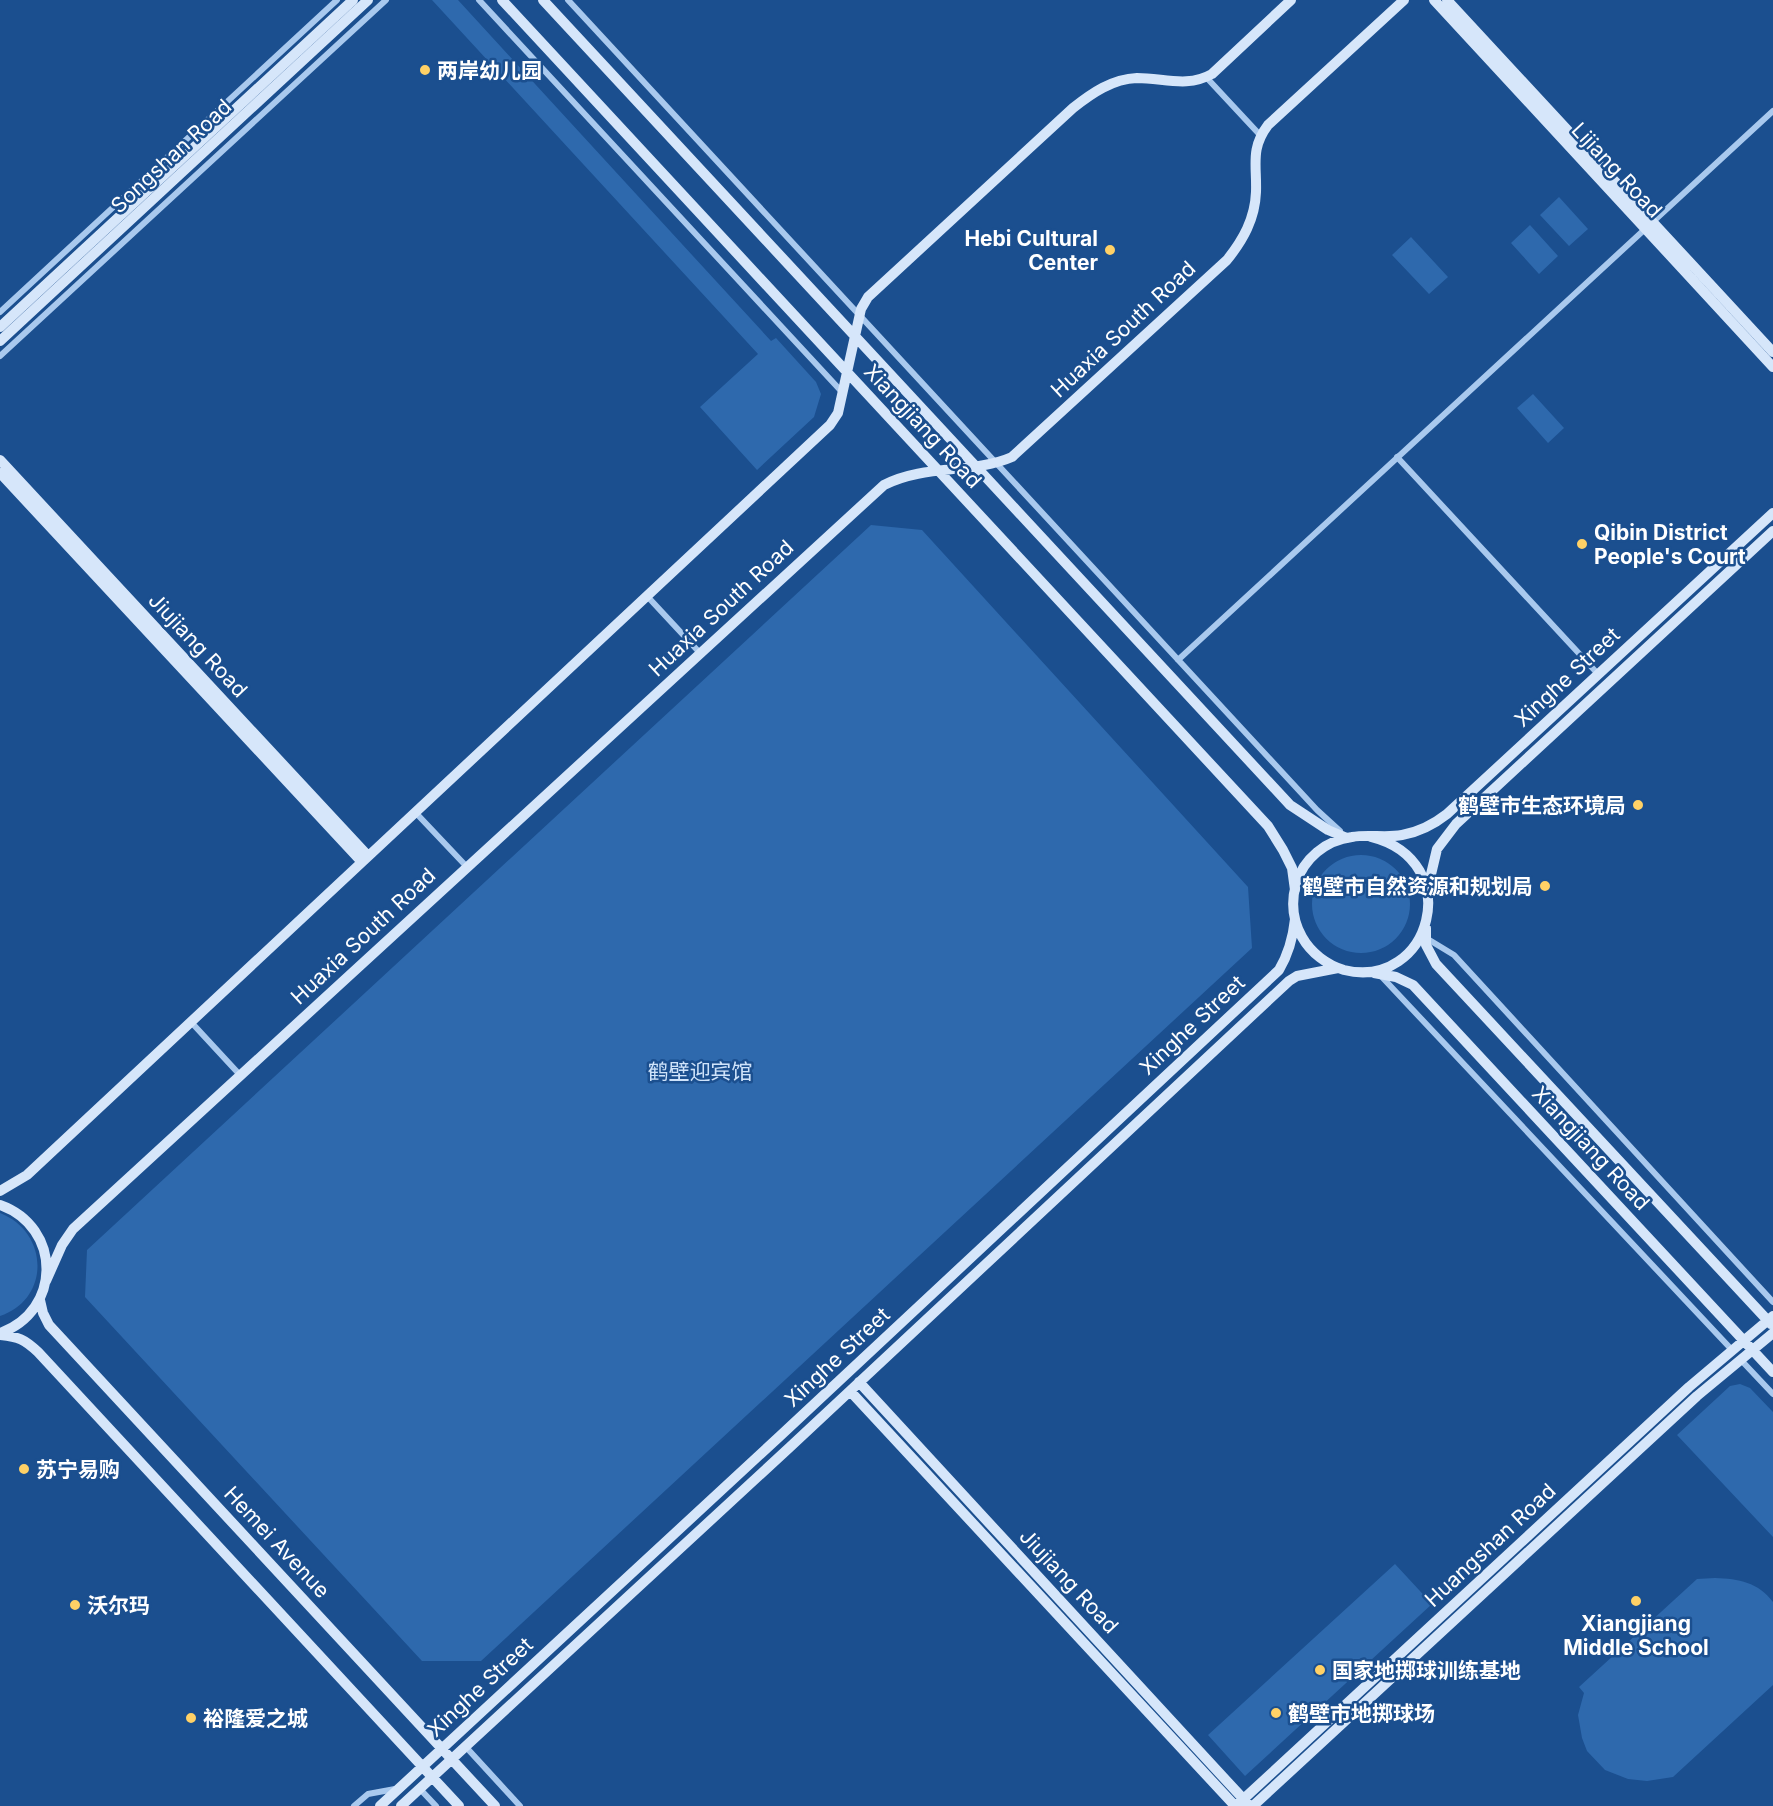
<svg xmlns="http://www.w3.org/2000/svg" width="1773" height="1806" font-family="Inter,'Noto Sans SC',sans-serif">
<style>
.green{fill:#2e69ad}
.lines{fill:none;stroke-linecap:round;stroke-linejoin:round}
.street{stroke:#a9c9ee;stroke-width:6}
.secondary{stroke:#d6e6fa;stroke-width:10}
.poi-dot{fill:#ffd166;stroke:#1b4f8f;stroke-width:2}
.labels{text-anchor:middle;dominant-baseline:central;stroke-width:5;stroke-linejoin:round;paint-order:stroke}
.poi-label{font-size:21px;font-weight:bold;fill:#fff;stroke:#1b4f8f;text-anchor:start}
.street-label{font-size:21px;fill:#fff;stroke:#1b4f8f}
.park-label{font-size:21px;fill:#cfe3fa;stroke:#1b4f8f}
</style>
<rect width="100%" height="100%" fill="#1b4f8f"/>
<path class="green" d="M 432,0 L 458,0 L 771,341 L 776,338 L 816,382 L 821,394 L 814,417 L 757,470 L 700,407 L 758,354 Z
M 1559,197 L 1588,229 L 1569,246 L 1540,215 Z
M 1530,225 L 1558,256 L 1539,274 L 1511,243 Z
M 1411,237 L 1448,277 L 1429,294 L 1392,255 Z
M 1533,394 L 1564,428 L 1548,443 L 1517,408 Z
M 871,525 L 922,530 L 1248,887 L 1252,948 L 481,1661 L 422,1661 L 85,1297 L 87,1250 Z
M1312 904a49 49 0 1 1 98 0a49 49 0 1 1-98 0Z
M 0,1213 C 49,1232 51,1299 0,1316 Z
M 1740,1384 L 1750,1388 L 1773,1412 L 1773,1537 L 1677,1435 L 1730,1386 Z
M 1395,1564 L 1432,1604 L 1245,1776 L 1208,1735 Z
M 1715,1578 C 1739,1579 1758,1582 1773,1602 L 1773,1685 L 1673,1777 L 1647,1781 L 1628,1779 L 1605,1770 L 1587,1751 L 1582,1738 L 1578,1715 L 1584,1693 L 1579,1687 L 1697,1579 Z"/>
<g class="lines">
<path class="street" d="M 479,0 L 842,392
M 568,0 L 1317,810 L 1340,831
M 1206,77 L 1260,135
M 0,312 L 337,0
M 0,356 L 386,0
M 1397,457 L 1598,674
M 647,596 L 700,653
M 1178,660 L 1773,111
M 415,812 L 467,867
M 1426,938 L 1454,955 L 1773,1302
M 1381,976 L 1733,1351
M 191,1022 L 240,1075
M 1740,1359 L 1773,1394
M 465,1746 L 520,1806
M 420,1789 L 436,1806
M 354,1806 L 368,1794 L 395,1789"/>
<path class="secondary" d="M 502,0 L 1268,826 L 1283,850 L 1292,868 L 1295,890
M 543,0 L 1290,805 L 1328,830 L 1347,838
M 1434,0 L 1773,367
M 1447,0 L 1773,352
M 0,327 L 353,0
M 0,341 L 368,0
M 0,460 L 368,856
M 0,473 L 362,862
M 1371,837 C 1467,861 1431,991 1344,970 C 1327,965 1311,953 1302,937 C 1293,921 1291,902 1296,884 C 1303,859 1326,840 1352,837 C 1368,834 1385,838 1402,835 C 1419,832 1433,825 1447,814 L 1773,513
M 1428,887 L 1437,849 L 1456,824 L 1773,531
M 1426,928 L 1426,945 L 1436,964 L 1771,1324
M 1374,973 L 1396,977 L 1413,985 L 1773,1372
M 0,1191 L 27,1175 L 830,425 L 838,413 L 861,309 L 868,297 L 1073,108 C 1092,93 1112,79 1137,78 C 1164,78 1187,88 1212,74 L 1291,0
M 0,1205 C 62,1227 62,1311 0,1333
M 46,1281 L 62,1245 L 73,1229 L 884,485 C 925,464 973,474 1012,457 L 1227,260 C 1243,240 1255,219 1256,192 C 1257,165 1250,149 1268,125 L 1404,0
M 40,1300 L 43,1313 L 49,1325 L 495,1806
M 0,1335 C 19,1337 24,1339 38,1352 L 459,1806
M 859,1382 L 1248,1804
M 850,1391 L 1235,1806
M 380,1806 L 780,1436 L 1279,970 C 1289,953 1293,938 1295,919
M 401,1806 L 790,1447 L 1289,981 L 1297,976 L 1338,968
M 1236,1806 L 1689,1387 L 1773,1316
M 1253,1806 L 1697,1396 L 1773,1333"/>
</g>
<g class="poi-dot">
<circle cx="425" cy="70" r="6"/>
<circle cx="1110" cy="250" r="6"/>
<circle cx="1582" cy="544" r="6"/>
<circle cx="1638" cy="805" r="6"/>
<circle cx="1545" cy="886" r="6"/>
<circle cx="24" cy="1469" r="6"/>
<circle cx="1636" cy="1601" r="6"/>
<circle cx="75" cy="1605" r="6"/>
<circle cx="1320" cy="1670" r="6"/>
<circle cx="1276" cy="1713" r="6"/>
<circle cx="191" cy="1718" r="6"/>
</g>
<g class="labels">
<g class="poi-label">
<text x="437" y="70">两岸幼儿园</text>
<text x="1098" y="238" text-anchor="end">Hebi Cultural<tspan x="1098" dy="24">Center</tspan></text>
<text x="1594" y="532">Qibin District<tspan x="1594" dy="24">People's Court</tspan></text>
<text x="1626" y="805" text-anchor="end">鹤壁市生态环境局</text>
<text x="1533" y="886" text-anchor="end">鹤壁市自然资源和规划局</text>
<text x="36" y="1469">苏宁易购</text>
<text x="87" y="1605">沃尔玛</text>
<text x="1636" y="1623" text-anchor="middle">Xiangjiang<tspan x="1636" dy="24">Middle School</tspan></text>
<text x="1332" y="1670">国家地掷球训练基地</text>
<text x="1288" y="1713">鹤壁市地掷球场</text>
<text x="203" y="1718">裕隆爱之城</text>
</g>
<g class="street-label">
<text transform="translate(171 156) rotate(-43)">Songshan Road</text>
<text transform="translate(1617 170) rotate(47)">Lijiang Road</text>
<text transform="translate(1123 329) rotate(-43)">Huaxia South Road</text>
<text transform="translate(923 426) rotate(47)">Xiangjiang Road</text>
<text transform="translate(721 608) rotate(-43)">Huaxia South Road</text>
<text transform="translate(198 645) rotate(47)">Jiujiang Road</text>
<text transform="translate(1567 677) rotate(-43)">Xinghe Street</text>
<text transform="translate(363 936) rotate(-43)">Huaxia South Road</text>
<text transform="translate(1192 1025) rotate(-43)">Xinghe Street</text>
<text transform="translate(1591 1148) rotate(47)">Xiangjiang Road</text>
<text transform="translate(837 1357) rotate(-43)">Xinghe Street</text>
<text transform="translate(277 1542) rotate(47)">Hemei Avenue</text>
<text transform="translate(1490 1545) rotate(-43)">Huangshan Road</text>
<text transform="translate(1069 1581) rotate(47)">Jiujiang Road</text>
<text transform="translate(480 1687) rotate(-43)">Xinghe Street</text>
</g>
<g class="park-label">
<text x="700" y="1071">鹤壁迎宾馆</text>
</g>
</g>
</svg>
